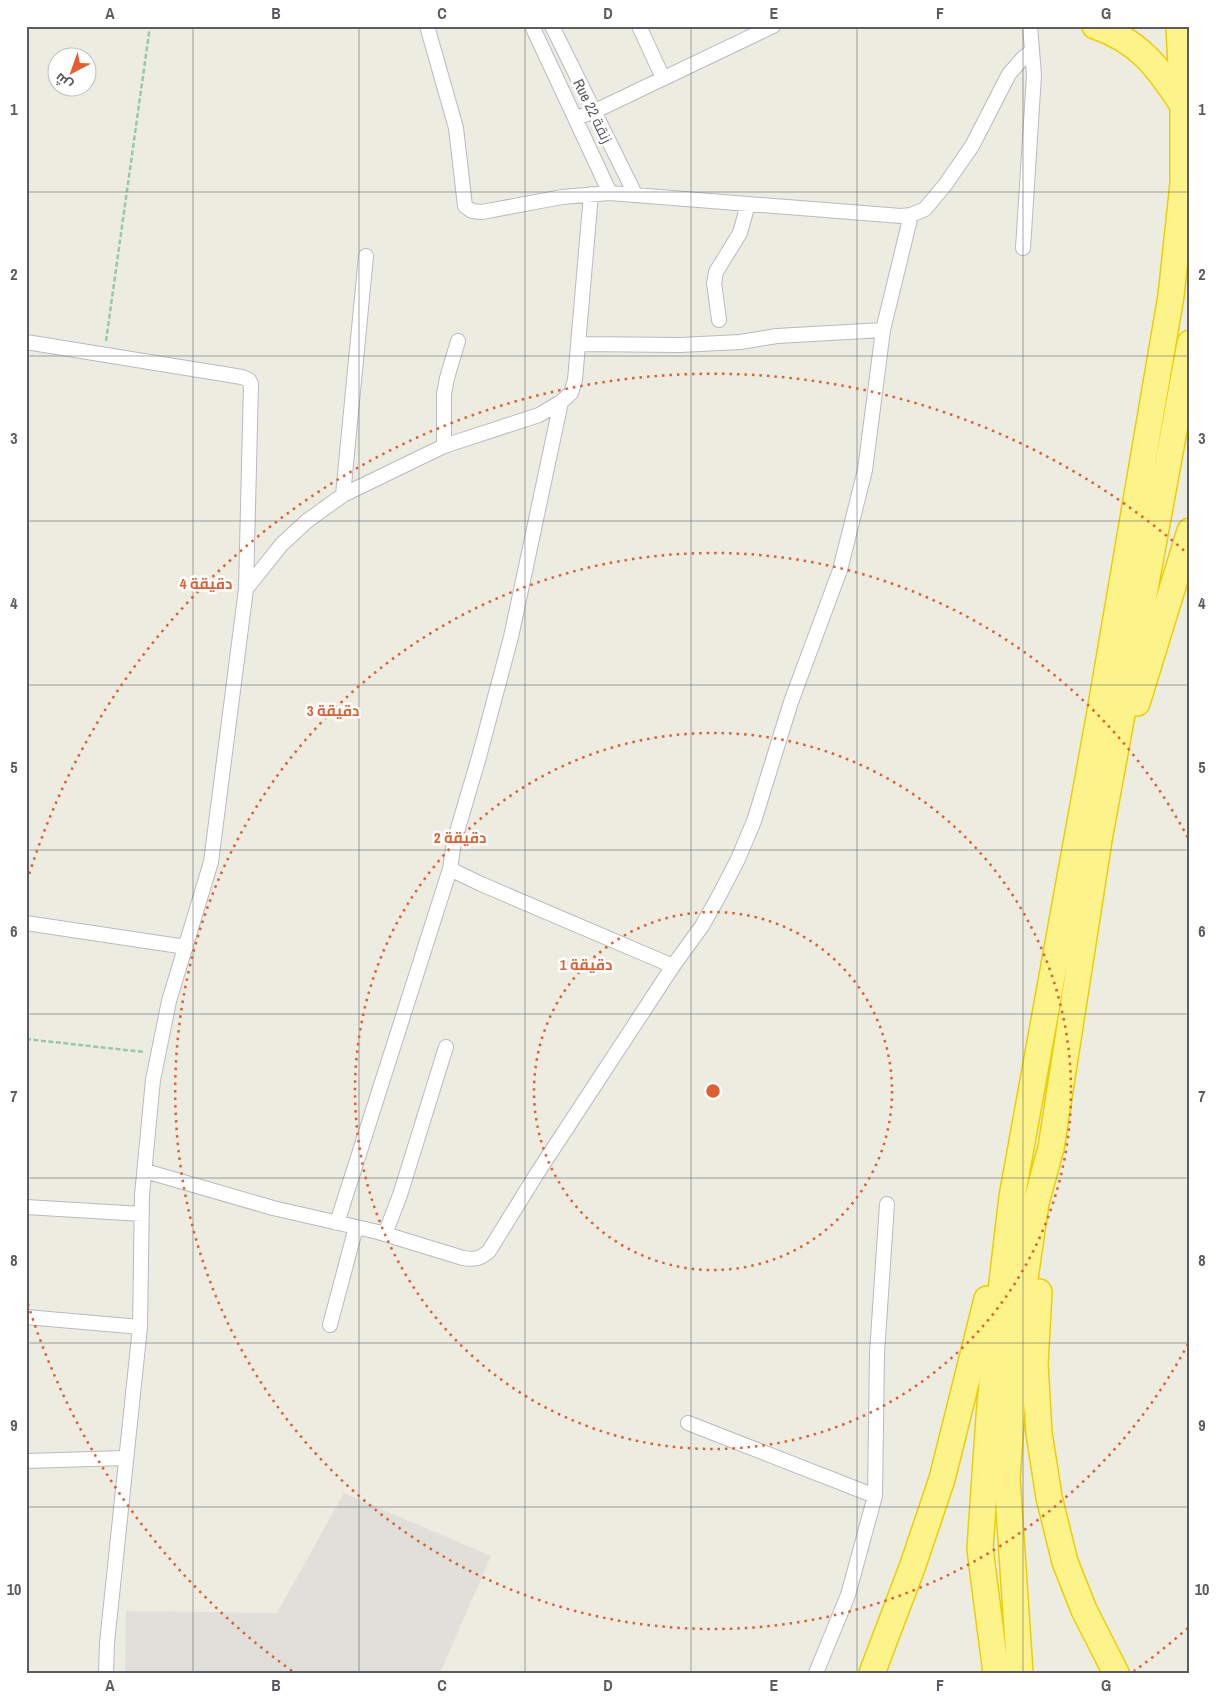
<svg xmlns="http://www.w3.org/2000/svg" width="1216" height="1699" font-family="'Archivo Narrow',Cairo,sans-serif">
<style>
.industrial{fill:#e0dfd9}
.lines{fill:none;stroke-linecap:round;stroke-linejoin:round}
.street-casing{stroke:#b9bac0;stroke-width:16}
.highway-casing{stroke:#eccf02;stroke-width:28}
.path{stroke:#98c7af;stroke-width:2.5;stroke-dasharray:5 2.5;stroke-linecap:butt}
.street{stroke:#fff;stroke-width:14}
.highway{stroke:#fcf48a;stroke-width:25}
.grid{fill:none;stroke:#5a5c62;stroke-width:1;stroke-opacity:0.55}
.ring{fill:none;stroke:#e05e30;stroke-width:2.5;stroke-dasharray:2.5 5}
.labels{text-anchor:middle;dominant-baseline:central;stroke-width:5;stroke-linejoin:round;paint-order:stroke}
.street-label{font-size:15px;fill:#5a5c62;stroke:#fff}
.centre{fill:#e05e30;stroke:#fff;stroke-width:2.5}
.ring-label{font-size:15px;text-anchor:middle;font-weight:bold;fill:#e05e30;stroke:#fff;stroke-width:5;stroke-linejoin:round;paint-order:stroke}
.neatline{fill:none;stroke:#5a5c62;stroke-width:2}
.grid-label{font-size:16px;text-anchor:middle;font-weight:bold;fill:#5a5c62}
</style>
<rect width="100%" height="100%" fill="#edece1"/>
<path class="industrial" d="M 344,1493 L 491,1556 L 440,1673 L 125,1673 L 126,1611 L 277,1613 Z"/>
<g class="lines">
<g class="street-casing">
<path id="street" d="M 427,26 L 456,128 L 465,206 L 472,211 L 482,212 L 562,197 L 610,193 L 901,216 L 911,215 L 925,209 L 945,185 L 972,146 L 1009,74 L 1023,58 L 1032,51
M 532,26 L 610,193
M 552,26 L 635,194
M 639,26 L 663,78
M 576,118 L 593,112 L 773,26
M 1023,248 L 1034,75 L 1030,26
M 719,320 L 714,283 L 716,272 L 740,233 L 748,204
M 26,342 L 242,377 L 249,380 L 251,384 L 246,589 L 211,862 L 169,1001 L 153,1080 L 142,1195 L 140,1327 L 107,1643 L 106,1673
M 579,344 L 680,345 L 740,342 L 777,336 L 883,330
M 561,402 L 511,637 L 479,757 L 454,842 L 450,869 L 481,884 L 673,966
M 444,446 L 444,394 L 447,378 L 458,341
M 343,495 L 366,256
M 246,589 L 282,544 L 307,521 L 343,495 L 444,446 L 539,415 L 561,402 L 571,393 L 575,380 L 591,194
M 26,923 L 186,947
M 145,1171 L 273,1208 L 378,1232 L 463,1258 C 474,1260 480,1259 489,1251 L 536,1175 L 673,966 L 702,926 L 720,894 L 738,859 L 754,821 L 791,702 L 840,570 L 865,470 L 883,330 L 911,215
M 26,1207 L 142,1214
M 337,1223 L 450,869
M 385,1234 L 400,1195 L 446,1047
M 26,1317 L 140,1327
M 330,1325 L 356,1227
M 688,1423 L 875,1496
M 26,1461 L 125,1458
M 816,1673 L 848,1595 L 875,1496 L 877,1353 L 887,1204"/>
</g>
<g class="highway-casing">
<path id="highway" d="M 1095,26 C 1139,41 1158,67 1182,104
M 1137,703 L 1190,531
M 1039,1292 L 1035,1364 L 1039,1433 L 1049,1497 L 1065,1562 L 1084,1610 L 1116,1673
M 872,1673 L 913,1565 L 942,1479 L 987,1299
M 996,1673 L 980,1549 L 989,1417 L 999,1308 L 1012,1197 L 1100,712 L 1171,296 L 1183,184 L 1183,105 L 1179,26
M 1020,1673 L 1007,1478 L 1014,1380 L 1023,1292 L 1036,1203 L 1051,1148 L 1099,840 L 1190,343"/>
</g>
<path class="path" d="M 106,341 L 150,26
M 26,1039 L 144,1052"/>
<use href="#street" class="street"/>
<use href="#highway" class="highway"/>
</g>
<path class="grid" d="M 193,26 L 193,1673M 359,26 L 359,1673M 525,26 L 525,1673M 691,26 L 691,1673M 857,26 L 857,1673M 1023,26 L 1023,1673M 26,192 L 1190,192M 26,356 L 1190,356M 26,521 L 1190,521M 26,685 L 1190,685M 26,850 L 1190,850M 26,1014 L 1190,1014M 26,1178 L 1190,1178M 26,1343 L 1190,1343M 26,1507 L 1190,1507"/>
<g class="ring">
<circle cx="713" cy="1091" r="179"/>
<circle cx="713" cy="1091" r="358"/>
<path d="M1188 1344A538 538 0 1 1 1188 838"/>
<path d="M1188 1628A717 717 0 0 1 1134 1671M292 1671A717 717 0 0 1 27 1301M27 881A717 717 0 0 1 1188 554"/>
</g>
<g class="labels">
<g class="street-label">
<text transform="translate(593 111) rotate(64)">Rue 22 زنقة</text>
</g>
</g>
<circle cx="713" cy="1091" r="8" class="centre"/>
<g class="ring-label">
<text x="206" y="589">4 دقيقة</text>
<text x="333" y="716">3 دقيقة</text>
<text x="460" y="843">2 دقيقة</text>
<text x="586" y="970">1 دقيقة</text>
</g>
<rect width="1216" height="1699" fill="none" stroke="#ffffff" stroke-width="55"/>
<g transform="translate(72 72) rotate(221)"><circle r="24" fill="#ffffff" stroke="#bdbec0"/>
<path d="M0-4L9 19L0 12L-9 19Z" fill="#e75e2d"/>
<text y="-8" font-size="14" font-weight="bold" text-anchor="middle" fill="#5a5c62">ش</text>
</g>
<rect x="28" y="28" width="1160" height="1644" class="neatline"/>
<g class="grid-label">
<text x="110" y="19">A</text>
<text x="276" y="19">B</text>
<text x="442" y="19">C</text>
<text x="608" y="19">D</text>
<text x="774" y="19">E</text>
<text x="940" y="19">F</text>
<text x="1106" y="19">G</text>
<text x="14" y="115">1</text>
<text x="1202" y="115">1</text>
<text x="14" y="280">2</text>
<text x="1202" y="280">2</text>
<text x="14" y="444">3</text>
<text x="1202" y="444">3</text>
<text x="14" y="609">4</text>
<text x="1202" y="609">4</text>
<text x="14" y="773">5</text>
<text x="1202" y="773">5</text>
<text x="14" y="937">6</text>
<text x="1202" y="937">6</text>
<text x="14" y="1102">7</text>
<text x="1202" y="1102">7</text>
<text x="14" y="1266">8</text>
<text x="1202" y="1266">8</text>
<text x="14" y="1431">9</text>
<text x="1202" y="1431">9</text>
<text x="14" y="1595">10</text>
<text x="1202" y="1595">10</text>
<text x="110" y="1691">A</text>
<text x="276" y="1691">B</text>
<text x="442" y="1691">C</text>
<text x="608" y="1691">D</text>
<text x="774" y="1691">E</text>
<text x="940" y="1691">F</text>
<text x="1106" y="1691">G</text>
</g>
</svg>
